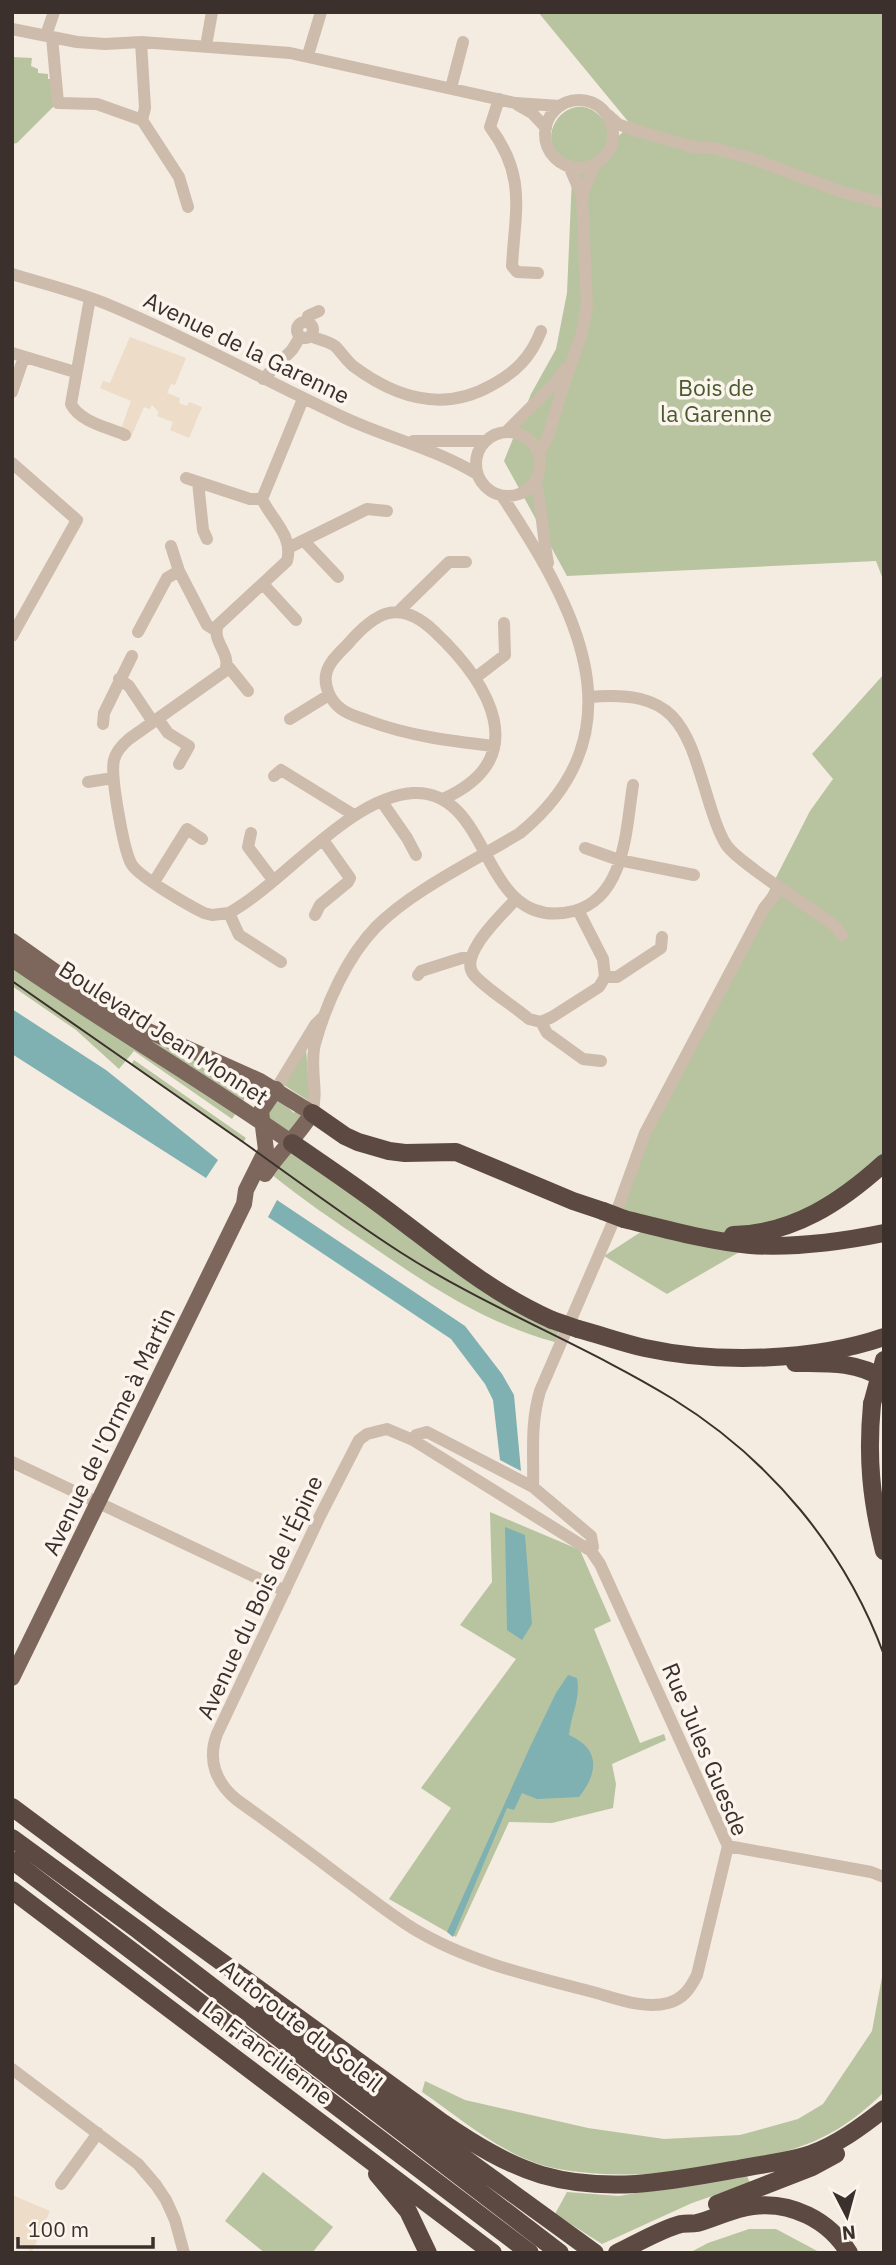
<svg xmlns="http://www.w3.org/2000/svg" width="896" height="2265" font-family="'IBM Plex Sans',sans-serif">
<style>
.green{fill:#b8c4a0}
.plaza{fill:#ecdcc8}
.water{fill:#7fb0b2}
.lines{fill:none;stroke-linecap:round;stroke-linejoin:round}
.minor{stroke:#cdbbac;stroke-width:12}
.major{stroke:#7d675c;stroke-width:16}
.highway{stroke:#5c4a42;stroke-width:18}
.tram{stroke:#3b302b;stroke-width:2}
.highway-bridge{stroke:#5c4a42;stroke-width:18}
.labels{text-anchor:middle;dominant-baseline:central;stroke-width:7;stroke-linejoin:round;paint-order:stroke}
.street-label{font-size:23px;fill:#3b302b;stroke:#fbf5ee}
.park-label{font-size:23px;fill:#4a5a2e;stroke:#fbf5ee}
</style>
<rect width="100%" height="100%" fill="#f4ebe1"/>
<path class="green" d="M 538,12 L 884,12 L 884,582 L 876,561 L 567,576 L 504,461 L 531,394 L 556,349 L 567,293 L 572,177 L 586,164 C 519,159 563,82 599,115 C 609,123 609,134 607,146 L 631,125 Z
M 12,57 L 32,58 L 31,66 L 38,69 L 38,73 L 48,74 L 48,79 L 53,79 L 55,105 L 17,143 L 12,144 Z
M 884,674 L 884,1161 L 805,1214 L 667,1294 L 604,1256 L 659,1220 L 618,1208 L 645,1133 L 810,811 L 833,779 L 812,754 Z
M 12,947 L 36,965 L 254,1083 L 243,1101 L 12,954 Z
M 12,965 L 236,1113 L 232,1119 L 134,1051 L 119,1069 L 76,1030 L 12,986 Z
M 306,1048 L 310,1102 L 284,1085 Z
M 134,1060 L 246,1138 L 243,1143 L 131,1065 Z
M 280,1100 L 294,1113 L 296,1110 L 301,1116 L 290,1132 L 270,1120 L 267,1114 L 274,1102 Z
M 290,1153 L 296,1153 L 560,1328 L 555,1342 C 486,1324 425,1283 367,1243 C 334,1221 302,1199 271,1174 Z
M 490,1512 L 580,1550 L 611,1621 L 594,1629 L 640,1743 L 664,1734 L 666,1740 L 612,1764 L 616,1784 L 613,1808 L 552,1823 L 509,1822 L 456,1937 L 389,1899 L 451,1808 L 421,1788 L 516,1659 L 460,1625 L 492,1582 Z
M 884,1966 L 884,2092 C 865,2111 843,2128 819,2139 C 751,2170 618,2185 545,2166 C 500,2153 460,2118 422,2092 L 425,2081 L 465,2100 L 588,2128 L 664,2139 L 740,2135 L 798,2119 L 823,2104 L 872,2031 Z
M 263,2172 L 333,2227 L 312,2253 L 265,2253 L 225,2221 Z
M 746,2174 L 750,2183 L 692,2203 L 602,2244 L 555,2214 L 567,2192 L 619,2196 Z
M 749,2229 L 776,2229 L 821,2253 L 689,2253 L 708,2243 Z"/>
<path class="plaza" d="M 130,337 L 186,358 L 175,385 L 171,384 L 167,393 L 180,398 L 179,403 L 187,406 L 189,402 L 202,407 L 189,438 L 170,430 L 173,422 L 157,416 L 159,412 L 152,405 L 150,409 L 144,407 L 131,437 L 120,432 L 131,401 L 100,388 L 103,381 L 110,383 Z
M 12,2195 L 50,2211 L 32,2252 L 12,2238 Z"/>
<path class="water" d="M 12,1009 L 106,1070 L 218,1160 L 206,1178 L 12,1054 Z
M 277,1200 L 465,1326 L 502,1374 L 514,1395 L 521,1471 L 500,1460 L 493,1400 L 485,1384 L 451,1339 L 268,1217 Z
M 505,1527 L 525,1535 L 532,1624 L 522,1640 L 507,1630 Z
M 568,1675 L 577,1678 C 581,1698 571,1715 569,1735 C 601,1749 598,1773 579,1797 L 537,1799 L 522,1793 L 514,1810 L 507,1808 L 453,1937 L 447,1932 L 530,1747 L 556,1693 Z"/>
<g class="lines">
<path class="minor" d="M 12,29 L 77,42 L 105,44 L 141,42 L 290,53 L 515,103 L 560,106
M 46,35 L 54,12
M 52,37 L 58,103 L 97,104 L 142,120 L 179,177 L 188,207
M 141,42 L 145,108 L 142,120
M 206,46 L 212,12
M 308,55 L 321,12
M 451,88 L 463,42
M 499,99 L 490,127 C 527,177 515,210 512,266 L 517,272 L 538,273
M545 134a34 34 0 1 1 68 0a34 34 0 1 1-68 0Z
M 518,105 L 532,113 L 546,128
M 608,115 L 618,124 L 631,129 L 693,147 L 713,148 L 750,158 L 842,192 L 884,203
M 582,196 L 594,165
M 12,274 C 44,284 78,292 109,305 C 189,338 266,381 345,418 C 388,438 436,449 477,474
M 90,298 L 71,404 C 80,422 107,427 125,435
M297 330a8 8 0 1 1 16 0a8 8 0 1 1-16 0Z
M 307,322 L 308,316 L 319,311
M 310,336 C 317,339 329,341 335,346 C 341,352 346,360 353,366 C 396,398 443,413 492,385 C 516,372 531,357 541,331
M 12,353 L 75,372
M 263,379 L 292,350 L 300,337
M 12,392 L 24,357
M 303,399 L 262,499 C 271,519 294,536 287,561 L 218,625 C 211,642 232,653 225,671 L 129,739 C 122,745 116,751 114,760 C 110,775 124,853 132,865 C 141,878 188,905 204,913 L 212,915 L 229,913 C 284,883 349,797 413,793 C 495,789 479,935 574,911 C 626,897 626,827 633,785
M476 464a32 32 0 1 1 64 0a32 32 0 1 1-64 0Z
M 506,432 L 556,382 L 564,370
M 413,441 L 486,441
M 539,453 L 548,437 L 563,387 L 582,333 L 587,305 L 582,196 L 569,166
M 12,463 L 77,520 L 12,636
M 186,478 L 250,499 L 262,499
M 198,482 L 203,530 L 207,539
M 534,484 L 537,487 C 542,512 543,538 548,563
M 304,541 L 338,577
M 171,546 L 179,571 L 207,625 L 215,630
M 288,548 L 367,509 L 387,511
M 263,584 L 296,620
M 398,612 L 449,562 L 466,562
M 138,632 L 167,578 L 179,571
M 227,665 L 248,691
M 475,678 L 505,655 L 504,623
M 119,679 L 129,686 L 153,722
M 589,697 C 679,689 686,727 709,802 C 714,817 718,833 727,846 C 735,856 746,863 756,871 C 782,890 809,907 835,926 L 842,935
M 158,719 L 168,733 L 189,746 L 179,764
M 290,719 L 329,695
M 103,724 L 104,713 L 132,656
M 274,776 L 281,770 L 354,815
M 88,782 L 113,778
M 443,799 C 535,758 489,683 434,631 C 399,598 375,612 347,645 C 339,653 328,663 326,675 C 324,687 331,701 340,708 C 348,715 359,717 369,721 C 409,736 451,741 493,746
M 382,802 L 407,838 L 416,855
M 251,833 L 248,847 L 273,880
M 585,848 L 619,860 L 694,875
M 154,882 L 187,829 L 202,839
M 516,899 C 503,914 457,955 474,975 C 486,989 514,1006 529,1019 L 541,1022 L 552,1017 L 599,987 L 605,977 L 603,959 L 578,910
M 229,913 L 239,935 L 281,962
M 315,915 L 320,905 L 348,882 L 350,878 L 323,840
M 418,975 L 421,971 L 462,958 L 470,958
M 605,977 L 617,977 L 661,948 L 662,937
M 541,1022 L 547,1033 L 583,1059 L 601,1061
M 276,1089 L 315,1025 L 322,1018
M 312,1113 C 319,1091 309,1067 315,1044 C 326,1004 347,957 376,927 C 411,891 476,860 520,833 C 645,730 574,605 502,496
M 387,1429 L 413,1440 L 591,1551 L 600,1564 L 728,1846 L 697,1975 C 690,1989 683,1999 668,2003 C 643,2010 613,1997 589,1991 C 530,1976 467,1961 414,1929 C 388,1913 365,1894 340,1876 C 306,1850 272,1825 237,1800 C 216,1783 207,1760 217,1734 L 320,1516 L 359,1440 L 367,1434 Z
M 413,1440 L 416,1435 L 427,1432 L 533,1487 L 591,1536 L 593,1547 L 591,1551
M 12,1462 L 285,1591
M 533,1487 C 534,1453 530,1425 540,1391 L 611,1227 L 645,1133 L 764,908 L 780,888
M 728,1846 L 871,1872 L 884,1877
M 12,2069 L 138,2164 L 156,2185 L 166,2200 L 175,2220 L 184,2253
M 61,2184 L 98,2133"/>
<path class="major" d="M 12,941 L 91,997 L 135,1025 L 260,1081 L 312,1113 C 298,1136 279,1152 265,1174
M 12,959 C 104,1023 200,1079 292,1143
M 12,1678 L 244,1204 L 246,1190 L 266,1150 L 261,1111 L 276,1089"/>
<path class="highway" d="M 312,1113 L 345,1136 L 358,1142 L 389,1151 L 405,1153 L 456,1152 L 573,1201 L 603,1211
M 292,1143 C 321,1163 351,1183 379,1204 C 435,1245 488,1292 552,1320
M 624,1219 C 665,1229 708,1241 750,1245 C 794,1248 840,1242 884,1233
M 733,1235 C 793,1234 841,1202 884,1163
M 578,1329 C 601,1335 623,1343 645,1348 C 718,1364 814,1361 884,1337
M 795,1363 C 826,1363 857,1361 884,1379
M 872,1404 C 867,1457 871,1499 884,1551
M 12,1807 L 157,1915 L 443,2123 C 474,2144 506,2164 542,2175 C 608,2194 672,2181 738,2169 C 762,2164 788,2162 811,2154 C 838,2144 861,2127 884,2109
M 12,1838 L 138,1930 L 560,2253
M 12,1860 L 530,2253
M 12,1890 L 493,2253
M 263,2012 L 595,2253
M 377,2174 L 408,2211 L 428,2253
M 717,2204 L 812,2167 L 836,2154
M 617,2253 C 636,2244 661,2229 681,2224 C 686,2223 692,2224 697,2223 C 716,2218 734,2208 753,2206 C 791,2201 829,2220 849,2253"/>
<path class="tram" d="M 12,981 C 89,1035 166,1088 243,1142 C 295,1179 347,1218 400,1252 C 487,1308 585,1345 673,1399 C 770,1459 845,1549 884,1655"/>
<path class="highway-bridge" d="M 603,1211 L 624,1219
M 552,1320 L 578,1329
M 872,1404 L 884,1360"/>
</g>
<g class="labels">
<g class="street-label">
<text transform="translate(247 347) rotate(26)">Avenue de la Garenne</text>
<text transform="translate(164 1032) rotate(33)">Boulevard Jean Monnet</text>
<text transform="translate(108 1431) rotate(-64)">Avenue de l'Orme à Martin</text>
<text transform="translate(259 1597) rotate(-65)">Avenue du Bois de l'Épine</text>
<text transform="translate(706 1749) rotate(67)">Rue Jules Guesde</text>
<text transform="translate(302 2025) rotate(38)">Autoroute du Soleil</text>
<text transform="translate(268 2052) rotate(37)">La Francilienne</text>
</g>
<g class="park-label">
<text x="716" y="387">Bois de<tspan x="716" dy="26">la Garenne</tspan></text>
</g>
</g>
<rect width="896" height="2265" fill="none" stroke="#3b302b" stroke-width="28"/>
<g transform="translate(847 2216) rotate(174)" stroke="#fbf5ee" stroke-width="5" paint-order="stroke">
<path d="M0-5L12 26L0 18L-12 26Z" fill="#3b302b"/>
<text y="-10" font-size="19" font-weight="bold" text-anchor="middle" fill="#3b302b">N</text>
</g>
<path d="M18 2237v10h135v-10" fill="none" stroke="#3b302b" stroke-width="3.5"/>
<text x="28" y="2237" font-size="21" fill="#3b302b" stroke="#fbf5ee" stroke-width="5" paint-order="stroke">100 m</text>
</svg>
